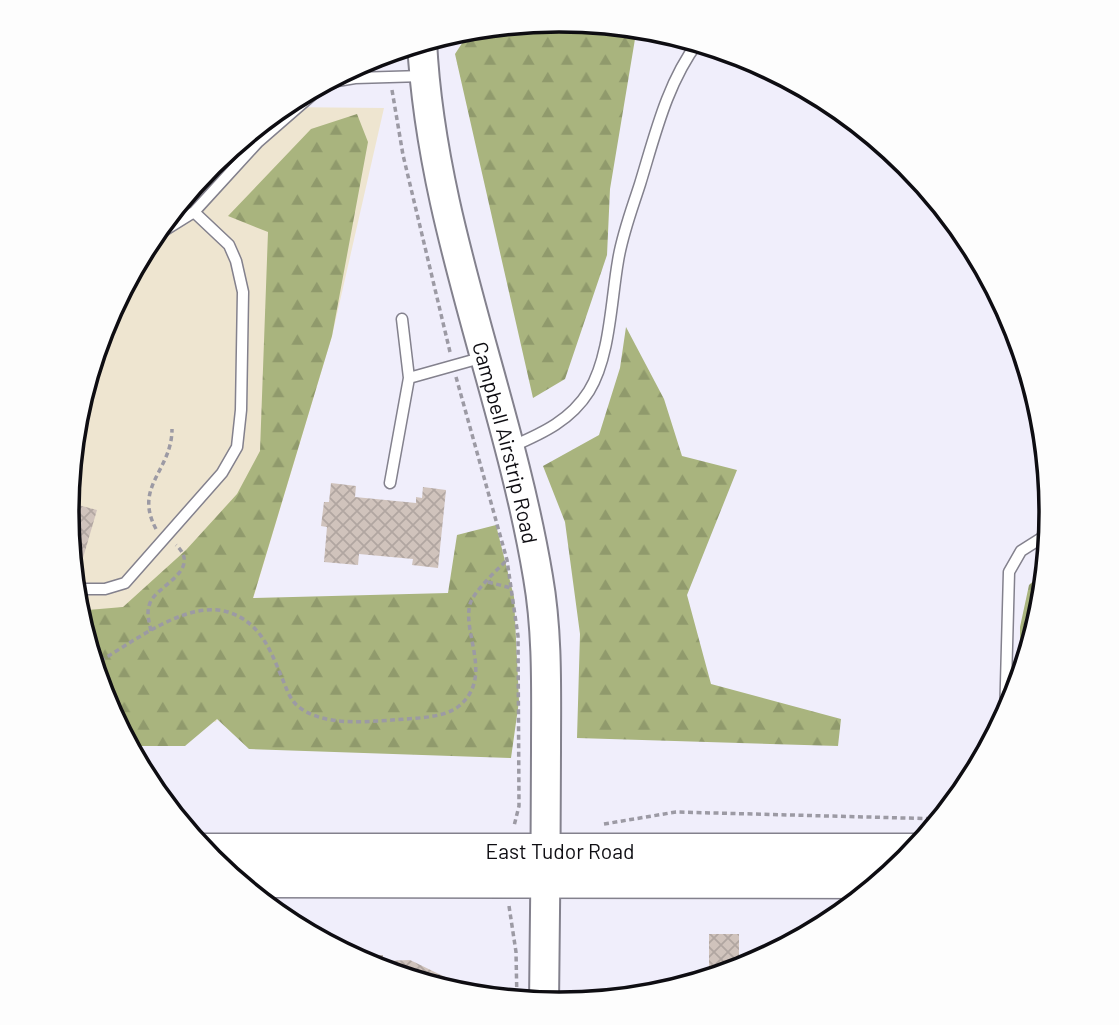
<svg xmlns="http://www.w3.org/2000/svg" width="1119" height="1025" font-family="Barlow,sans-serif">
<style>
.education{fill:#eee5d0}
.forest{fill:url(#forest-firs)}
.building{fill:url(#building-cross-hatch)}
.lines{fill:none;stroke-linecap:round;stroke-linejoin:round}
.lane-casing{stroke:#83818d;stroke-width:13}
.secondary-casing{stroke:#83818d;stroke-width:32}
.primary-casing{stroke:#83818d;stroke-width:35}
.path{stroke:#9c9aa4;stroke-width:3.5;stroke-dasharray:5 3.5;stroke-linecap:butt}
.lane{stroke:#fff;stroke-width:10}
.secondary{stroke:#fff;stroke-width:28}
.primary{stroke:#fff;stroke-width:32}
.labels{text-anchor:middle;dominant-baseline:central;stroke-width:5;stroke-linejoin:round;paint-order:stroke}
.street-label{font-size:21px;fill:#0e0d12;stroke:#fdfdfd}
.rim{fill:none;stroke:#0e0d12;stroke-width:3.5}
</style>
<defs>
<pattern id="forest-firs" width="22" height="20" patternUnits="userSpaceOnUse" patternTransform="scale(1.75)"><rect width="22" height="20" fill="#a9b47e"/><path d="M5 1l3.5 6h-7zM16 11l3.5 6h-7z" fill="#909a6c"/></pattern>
<pattern id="building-cross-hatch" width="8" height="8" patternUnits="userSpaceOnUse" patternTransform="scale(1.75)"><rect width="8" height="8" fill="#d0c3bc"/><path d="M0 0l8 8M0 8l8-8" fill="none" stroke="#b1a6a1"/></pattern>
</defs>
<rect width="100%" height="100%" fill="#f0eefb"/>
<path class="education" d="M 280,107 L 384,108 L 332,336 L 216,722 L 104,701 L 76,608 L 66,512 L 76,416 L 104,323 L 150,238 L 211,163 Z"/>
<path class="forest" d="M 560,19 L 637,27 L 610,189 L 607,255 L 565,379 L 533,398 L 455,54 L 472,28 Z
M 357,114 L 368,142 L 332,336 L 253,598 L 448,593 L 457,535 L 496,525 L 514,597 L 519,701 L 511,758 L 249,749 L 217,719 L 185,746 L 128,746 L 104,701 L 76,611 L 123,607 L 186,550 L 237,494 L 260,451 L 268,232 L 228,216 L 311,129 Z
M 626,327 L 664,399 L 682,456 L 737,470 L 687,595 L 711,684 L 841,719 L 838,746 L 577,738 L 580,634 L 565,522 L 543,466 L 599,435 L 620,368 Z
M 1047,569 L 1043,609 L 1025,669 L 1020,653 L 1020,627 L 1029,585 Z"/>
<path class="building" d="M 331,483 L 356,486 L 355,497 L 416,503 L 416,497 L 422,498 L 423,487 L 446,490 L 438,568 L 412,565 L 413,559 L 359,554 L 358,565 L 324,562 L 327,527 L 321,526 L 324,502 L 329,502 Z
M 67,502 L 97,510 L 76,582 L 73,582 L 66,512 Z
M 709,934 L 739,934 L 739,971 L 709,980 Z
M 383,955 L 383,961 L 410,960 L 476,992 L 474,997 L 463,996 L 370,968 L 349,956 Z"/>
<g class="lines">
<g class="lane-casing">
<path id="lane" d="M 149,240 L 194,212 L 258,142 L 320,88 L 337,81 L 355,78 L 423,76
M 402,319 L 409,378
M 513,446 C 543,433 571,420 589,391 C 610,357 611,301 618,261 C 622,235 632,209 640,184 C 655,135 667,83 698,42
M 390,483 L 409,378 L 484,357
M 74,589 L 105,589 L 125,583 L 222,473 L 237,447 L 241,410 L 243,292 L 236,261 L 229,245 L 194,212
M 1005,720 L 1009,572 L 1021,551 L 1051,532"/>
</g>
<g class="secondary-casing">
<g id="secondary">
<path id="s1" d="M 422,41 C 431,225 508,397 538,577 C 548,634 546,693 546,751 C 546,835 545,920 544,1004"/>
</g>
</g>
<g class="primary-casing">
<g id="primary">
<path id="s2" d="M 201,850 L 918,850"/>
<path d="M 235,881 L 883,882"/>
</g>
</g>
<path class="path" d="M 392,90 L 403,155 L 450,352
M 456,377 L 507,560 L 518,636 L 519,806 L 514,826
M 156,529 C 133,486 172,471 172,429
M 488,582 L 511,588
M 151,631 C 149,621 146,613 150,603 C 156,586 203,570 176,545
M 93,665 C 130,645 185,599 228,612 C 263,623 272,655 285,685 C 288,693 292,702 299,707 C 323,726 364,722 392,720 C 412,718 443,719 459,706 C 494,677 462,634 470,604 C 474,591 497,570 507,560
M 604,824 L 676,812 L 943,819
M 509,906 L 516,952 L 517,1002"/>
<use href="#lane" class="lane"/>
<use href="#secondary" class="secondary"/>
<use href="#primary" class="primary"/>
</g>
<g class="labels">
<g class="street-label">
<text stroke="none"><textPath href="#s1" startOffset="411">Campbell Airstrip Road</textPath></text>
<text stroke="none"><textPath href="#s2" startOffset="359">East Tudor Road</textPath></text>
</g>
</g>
<path d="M0 0H1119V1025H0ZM79 512a480 480 0 1 1 960 0a480 480 0 1 1-960 0Z" fill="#fdfdfd" fill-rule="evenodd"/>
<path class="rim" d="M79 512a480 480 0 1 1 960 0a480 480 0 1 1-960 0Z"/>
</svg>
